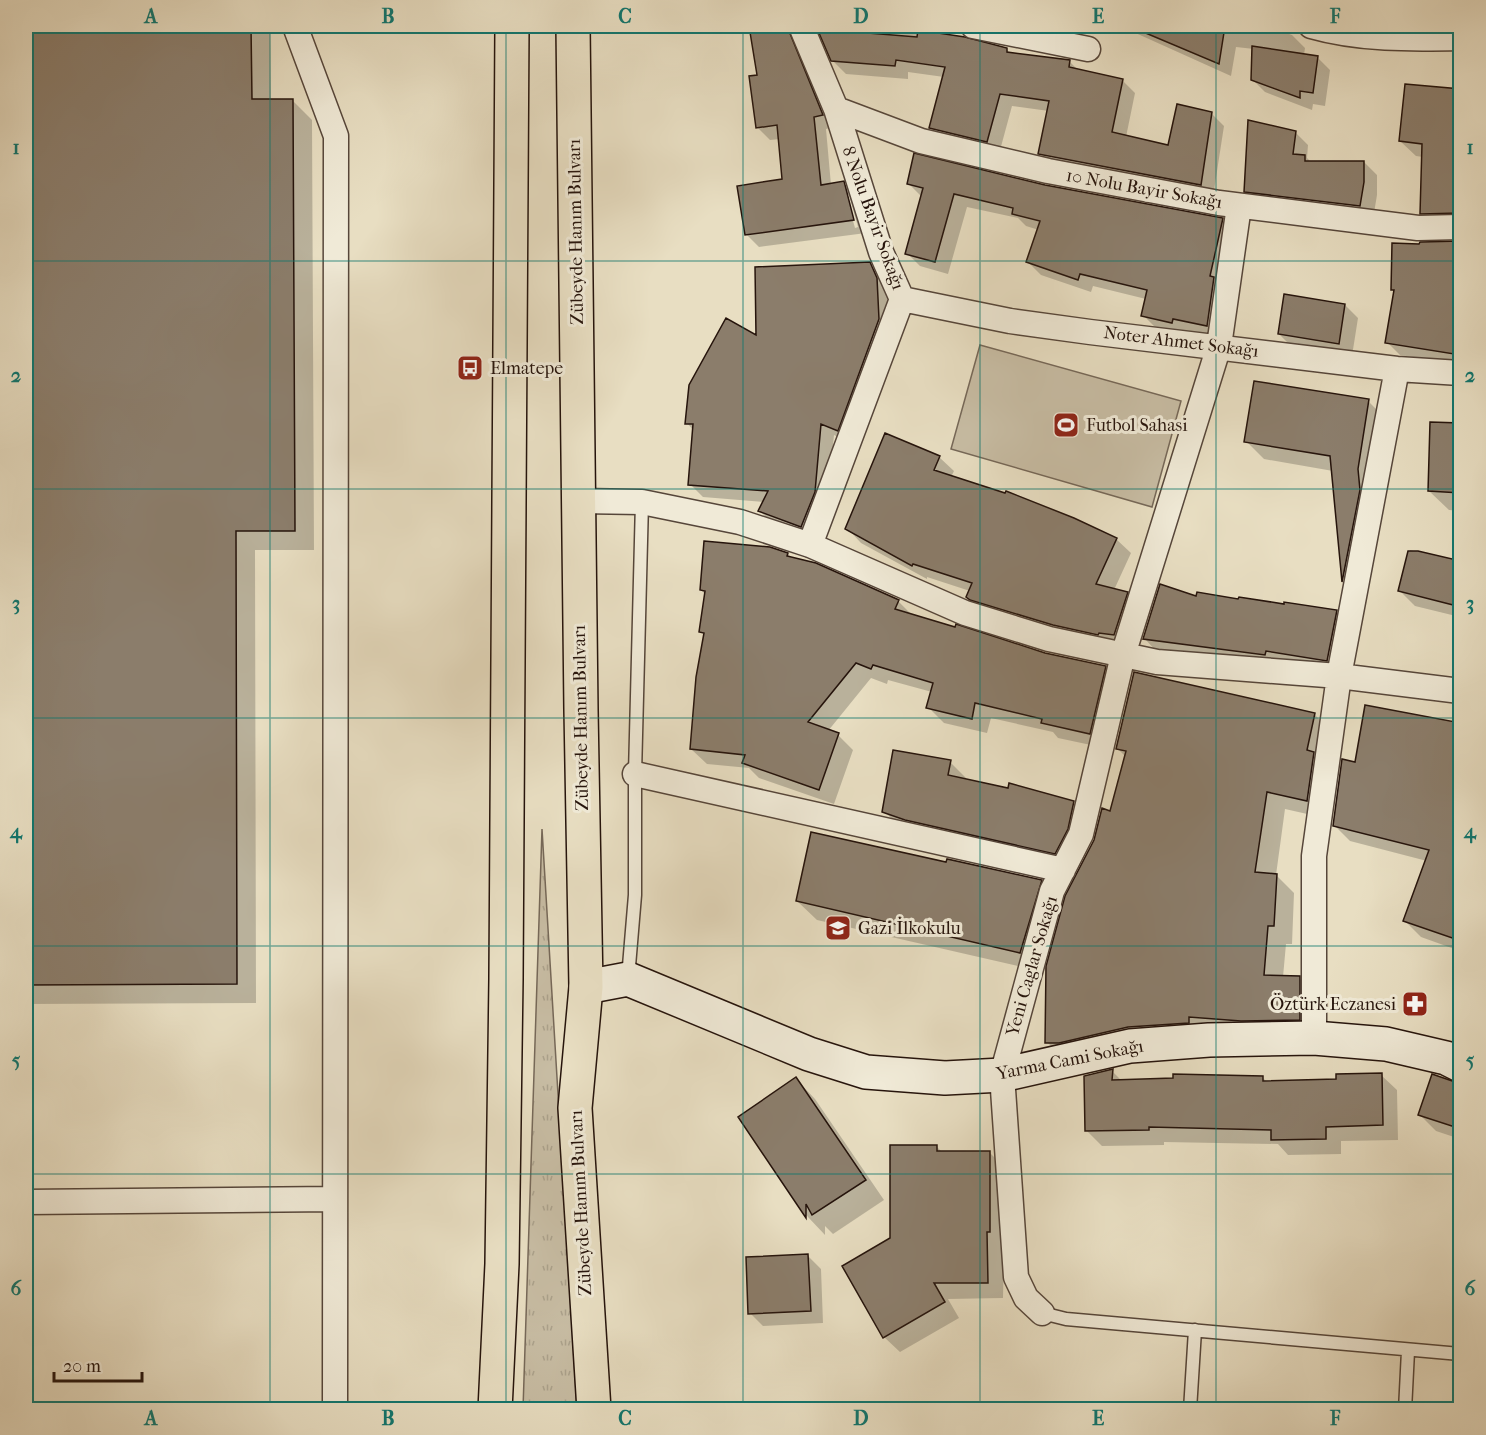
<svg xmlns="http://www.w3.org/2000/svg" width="1486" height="1435" font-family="'IM FELL French Canon',serif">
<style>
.grass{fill:url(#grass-tufts);stroke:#766858;stroke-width:1.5}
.pitch{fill:#c7bca3;stroke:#766858;stroke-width:1.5}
.shadow{fill:#0003;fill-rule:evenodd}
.building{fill:#8b7d6b;stroke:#26140c;stroke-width:1.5}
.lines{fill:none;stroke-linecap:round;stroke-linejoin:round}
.lane-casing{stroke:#56463a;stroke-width:15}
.street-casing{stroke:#56463a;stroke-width:27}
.secondary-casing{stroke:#26140c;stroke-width:36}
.highway-casing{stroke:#26140c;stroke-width:36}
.lane{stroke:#f0ead7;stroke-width:12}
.street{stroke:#f0ead7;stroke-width:24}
.secondary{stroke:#f0ead7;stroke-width:33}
.highway{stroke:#e8dec2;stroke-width:33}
.grid{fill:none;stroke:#0f766e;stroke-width:1.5;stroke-opacity:0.55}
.labels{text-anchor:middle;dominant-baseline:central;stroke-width:6;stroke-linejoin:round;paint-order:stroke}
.street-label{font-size:18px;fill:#26140c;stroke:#f0ead7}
.poi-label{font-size:18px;fill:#26140c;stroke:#f0ead7;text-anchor:start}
.neatline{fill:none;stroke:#0f766e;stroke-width:2}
.grid-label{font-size:20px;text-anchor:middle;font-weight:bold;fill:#0f766e}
</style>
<defs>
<pattern id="grass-tufts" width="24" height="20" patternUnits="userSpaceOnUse" patternTransform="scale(1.5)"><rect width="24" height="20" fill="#c7bca3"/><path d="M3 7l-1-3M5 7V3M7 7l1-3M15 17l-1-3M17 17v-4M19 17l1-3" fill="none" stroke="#aba18b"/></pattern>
</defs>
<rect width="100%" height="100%" fill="#e8dec2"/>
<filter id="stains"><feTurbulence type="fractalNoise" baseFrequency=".00333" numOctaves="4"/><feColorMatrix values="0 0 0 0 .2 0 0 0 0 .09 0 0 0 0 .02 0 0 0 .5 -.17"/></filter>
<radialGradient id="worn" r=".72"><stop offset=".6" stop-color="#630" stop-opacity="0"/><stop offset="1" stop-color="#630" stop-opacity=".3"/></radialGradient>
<path class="grass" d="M 542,829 L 577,1409 L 523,1409 Z"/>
<path class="pitch" d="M 980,345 L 1181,401 L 1152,507 L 951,449 Z"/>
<path class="shadow" d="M 26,26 L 270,26 L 271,101 L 293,101 L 312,120 L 314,550 L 255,550 L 256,1003 L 26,1004 Z
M 750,26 L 798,26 L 834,127 L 826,129 L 831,185 L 843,183 L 856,196 L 866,233 L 759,247 L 746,234 L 784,180 L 780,139 L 770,140 L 757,127 L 758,76 ZM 846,195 L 849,195 L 858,227 L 855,228 Z
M 818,26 L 913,26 L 912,31 L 965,39 L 1007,50 L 1011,54 L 1069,61 L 1078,70 L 1122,80 L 1135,93 L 1126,137 L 1170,147 L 1211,113 L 1224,126 L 1213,197 L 1053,166 L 1040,154 L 1049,111 L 1012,106 L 999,154 L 943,141 L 930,128 L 944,77 L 908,72 L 908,79 L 846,74 L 833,61 Z
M 1120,26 L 1267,26 L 1292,35 L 1305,48 L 1304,55 L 1317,57 L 1330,70 L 1325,106 L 1313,104 L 1312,110 L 1265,92 L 1252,79 L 1254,49 L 1236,47 L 1231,76 Z
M 1406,26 L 1460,26 L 1460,37 L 1415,35 Z
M 1460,91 L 1460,228 L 1437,228 L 1422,213 L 1423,157 L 1416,156 L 1400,141 Z
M 1295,132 L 1308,145 L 1307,158 L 1311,162 L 1364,162 L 1377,175 L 1377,195 L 1373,219 L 1259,204 L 1246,191 Z
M 909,184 L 1044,186 L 1222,219 L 1235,232 L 1219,338 L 1186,331 L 1185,335 L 1156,328 L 1143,315 L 1146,299 L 1093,286 L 1091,292 L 1041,275 L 1028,262 L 1039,230 L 1026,226 L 1018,218 L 967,207 L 948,274 L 920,266 L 907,253 L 922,197 Z
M 1460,242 L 1460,365 L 1400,355 L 1387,342 L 1395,293 L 1392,289 L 1421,246 Z
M 869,264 L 883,277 L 889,292 L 892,333 L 851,443 L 834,435 L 827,506 L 814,539 L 773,524 L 760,511 L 764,502 L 703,497 L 690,484 L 694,431 L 687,423 L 757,338 Z
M 1345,305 L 1358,318 L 1352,356 L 1292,347 L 1279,334 Z
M 1368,401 L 1386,419 L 1360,597 L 1344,581 L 1333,471 L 1264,459 L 1246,441 Z
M 1460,425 L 1460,511 L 1449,510 L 1429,491 Z
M 939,457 L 954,471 L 951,477 L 1116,539 L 1131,553 L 1114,590 L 1127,593 L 1141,608 L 1128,649 L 986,614 L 968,596 L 970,591 L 927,577 L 927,579 L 861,543 L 847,528 Z
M 1410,550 L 1460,563 L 1460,617 L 1415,606 L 1400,591 Z
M 788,554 L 792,559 L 898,601 L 913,616 L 1044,654 L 1105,667 L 1120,682 L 1105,748 L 1058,738 L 1053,732 L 991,718 L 987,733 L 944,723 L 928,707 L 932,692 L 888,680 L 887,684 L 871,678 L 828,731 L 838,735 L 853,750 L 834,804 L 759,778 L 749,768 L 707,764 L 691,749 L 705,636 L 701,631 L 706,595 L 701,590 Z
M 1197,598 L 1336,611 L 1349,624 L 1340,673 L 1157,652 L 1145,639 Z
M 1314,714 L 1333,733 L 1325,818 L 1285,809 L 1276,875 L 1294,893 L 1292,944 L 1286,944 L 1283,977 L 1299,978 L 1317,996 L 1317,1037 L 1065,1060 L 1047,1042 L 1126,757 L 1117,748 Z
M 1455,716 L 1460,717 L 1460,951 L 1421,937 L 1405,921 L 1427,861 L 1350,841 L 1334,825 L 1356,764 L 1454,723 Z
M 950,762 L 966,778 L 965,780 L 1073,802 L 1089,818 L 1071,869 L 900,827 L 884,811 Z
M 947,864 L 1041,881 L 1060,901 L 1040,971 L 817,920 L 797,901 Z
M 1112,1071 L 1122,1081 L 1262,1077 L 1267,1082 L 1337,1081 L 1381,1075 L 1397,1090 L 1398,1140 L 1341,1141 L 1341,1154 L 1288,1155 L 1278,1144 L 1164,1142 L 1164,1145 L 1102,1146 L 1087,1131 Z
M 796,1079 L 815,1099 L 884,1200 L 833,1234 L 825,1226 L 825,1235 L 808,1217 L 740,1117 Z
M 1460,1085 L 1460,1139 L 1436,1131 L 1420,1115 Z
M 936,1146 L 943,1153 L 990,1153 L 1006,1169 L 1003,1298 L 948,1299 L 959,1318 L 900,1352 L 884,1337 L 892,1239 Z
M 808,1256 L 821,1269 L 823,1323 L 763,1326 L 750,1313 Z"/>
<path class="building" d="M 26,26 L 251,26 L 252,99 L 293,99 L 295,531 L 236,531 L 237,984 L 26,985 Z
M 749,26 L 787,26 L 823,115 L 814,117 L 821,185 L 844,181 L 854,220 L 745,235 L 737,186 L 782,179 L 777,125 L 756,128 L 749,76 L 757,75 Z
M 816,26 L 842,26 L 843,31 L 917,37 L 918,30 L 965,37 L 1007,48 L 1007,52 L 1070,60 L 1069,67 L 1123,79 L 1112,132 L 1168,145 L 1177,104 L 1212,112 L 1201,185 L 1038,154 L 1049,101 L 1000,94 L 987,142 L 929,128 L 945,67 L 896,60 L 895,66 L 831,61 Z
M 1129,26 L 1225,26 L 1219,64 Z
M 1252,46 L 1318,56 L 1313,93 L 1300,91 L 1300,98 L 1251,80 Z
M 1405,84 L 1461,89 L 1461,213 L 1420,214 L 1422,144 L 1399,141 Z
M 1248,120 L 1296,131 L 1293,154 L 1305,155 L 1305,161 L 1364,161 L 1364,182 L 1360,206 L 1244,192 Z
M 914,153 L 1045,185 L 1223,218 L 1210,276 L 1214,277 L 1207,326 L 1173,319 L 1172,323 L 1141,316 L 1147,290 L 1080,274 L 1078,280 L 1026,262 L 1040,221 L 1012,214 L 1013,208 L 954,194 L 935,262 L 905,254 L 923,188 L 907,184 Z
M 1461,241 L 1461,315 L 1454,354 L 1385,343 L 1394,290 L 1391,290 L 1392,243 L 1419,244 L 1420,242 Z
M 870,262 L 877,278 L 879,319 L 838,431 L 821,424 L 815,492 L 801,527 L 758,511 L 768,491 L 688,485 L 693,424 L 685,424 L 689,385 L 726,318 L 756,335 L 755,267 Z
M 1284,294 L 1345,304 L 1339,344 L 1278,334 Z
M 1254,381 L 1369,399 L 1358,469 L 1360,490 L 1342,582 L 1330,456 L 1244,442 Z
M 1430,422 L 1461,423 L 1461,493 L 1428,491 Z
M 885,433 L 940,456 L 934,470 L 1005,493 L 1006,491 L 1074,518 L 1117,538 L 1096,584 L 1128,592 L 1114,635 L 1099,633 L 1098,635 L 1053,625 L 970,600 L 966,597 L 972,583 L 913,564 L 912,566 L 845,529 Z
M 704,541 L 770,547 L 788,553 L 787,556 L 816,563 L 899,600 L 895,609 L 955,627 L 956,624 L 1045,653 L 1106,666 L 1090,734 L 1041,723 L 1042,719 L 975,703 L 972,719 L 926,708 L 933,683 L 873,665 L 871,669 L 856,663 L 808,722 L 839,733 L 819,790 L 742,763 L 745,755 L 690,749 L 696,677 L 704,633 L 699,632 L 705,591 L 700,590 Z
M 1408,551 L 1418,551 L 1461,561 L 1461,607 L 1398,591 Z
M 1160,584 L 1196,596 L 1197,592 L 1238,599 L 1239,597 L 1284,604 L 1284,602 L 1337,610 L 1327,661 L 1266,651 L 1265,655 L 1143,639 Z
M 1134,672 L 1315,713 L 1307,750 L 1314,752 L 1307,801 L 1267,792 L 1255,872 L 1277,874 L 1274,926 L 1268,926 L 1264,975 L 1300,976 L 1300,1020 L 1241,1021 L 1189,1017 L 1189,1023 L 1128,1027 L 1059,1043 L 1045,1043 L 1046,966 L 1065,896 L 1094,840 L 1102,808 L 1110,811 L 1126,751 L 1116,749 Z
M 1365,705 L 1461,723 L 1461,941 L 1403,921 L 1429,850 L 1333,826 L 1342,759 L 1355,762 Z
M 893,750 L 951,760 L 948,775 L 1008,788 L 1009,783 L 1074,801 L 1068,829 L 1055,854 L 905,820 L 882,812 Z
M 811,832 L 946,862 L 947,859 L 1042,880 L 1020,953 L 796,901 Z
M 1113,1069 L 1112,1080 L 1173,1078 L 1173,1074 L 1263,1076 L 1263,1081 L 1336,1079 L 1336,1074 L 1382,1073 L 1383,1125 L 1326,1127 L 1326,1139 L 1271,1140 L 1271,1130 L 1149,1127 L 1149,1130 L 1085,1131 L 1084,1076 Z
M 1432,1074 L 1461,1084 L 1461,1129 L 1418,1115 Z
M 796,1077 L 866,1180 L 812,1215 L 806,1204 L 806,1218 L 738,1117 Z
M 890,1145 L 937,1145 L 937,1151 L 990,1151 L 990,1232 L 987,1232 L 988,1283 L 934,1283 L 945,1302 L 883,1338 L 842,1266 L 890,1238 Z
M 808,1254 L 811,1311 L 748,1314 L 746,1257 Z"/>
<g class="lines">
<g class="lane-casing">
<path id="lane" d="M 628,978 L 635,895 L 635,774 L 642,502
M 1042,1313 L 1066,1319 L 1460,1354
M 1190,1410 L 1195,1330
M 1405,1410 L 1408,1351"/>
</g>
<g class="street-casing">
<path id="street" d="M 295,26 L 336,136 L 335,1410
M 801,26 L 836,109 L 881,252 L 902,299 L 810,545
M 973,26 L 1088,49
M 1311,26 C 1360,40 1410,39 1460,38
M 836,109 L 921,141 L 1048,171 L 1219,203 L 1418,228 L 1460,227
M 902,299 L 1010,321 L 1090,332 L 1397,369 L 1460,373
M 579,501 L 642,502 L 740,522 L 810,545 L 965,613 L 1049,639 L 1157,662 L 1339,676 L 1460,691
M 635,774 L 1063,870
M 1314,1038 L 1314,856 L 1339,676 L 1397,369
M 26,1202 L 335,1199
M 1042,1313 L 1026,1298 L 1016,1277 L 1002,1075 L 1052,891 L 1081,834 L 1123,655 L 1219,346 L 1239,206"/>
</g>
<g class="secondary-casing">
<path id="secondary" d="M 586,987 L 628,979 L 809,1054 L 866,1072 L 945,1078 L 1002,1075 L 1130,1046 L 1209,1040 L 1314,1038 L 1386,1044 L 1446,1058 L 1460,1065"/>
</g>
<g class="highway-casing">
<path id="highway" d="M 573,26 L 581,710 L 586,987 L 575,1108 L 594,1410
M 495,1410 L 502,1264 L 506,979 L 512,26"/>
</g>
<use href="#lane" class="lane"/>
<use href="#street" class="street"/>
<use href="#secondary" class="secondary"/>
<use href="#highway" class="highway"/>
</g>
<path class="grid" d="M 270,26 L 270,1410M 506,26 L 506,1410M 743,26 L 743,1410M 980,26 L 980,1410M 1216,26 L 1216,1410M 26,261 L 1460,261M 26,489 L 1460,489M 26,718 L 1460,718M 26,946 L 1460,946M 26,1174 L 1460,1174"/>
<defs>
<g id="bus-square" transform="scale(1.35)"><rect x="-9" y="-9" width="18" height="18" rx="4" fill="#8f2418" stroke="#f0ead7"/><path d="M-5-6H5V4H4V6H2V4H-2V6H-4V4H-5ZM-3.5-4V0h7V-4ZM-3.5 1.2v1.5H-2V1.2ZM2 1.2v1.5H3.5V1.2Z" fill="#fff"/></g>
<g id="stadium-square" transform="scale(1.35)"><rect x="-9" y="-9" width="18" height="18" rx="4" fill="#8f2418" stroke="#f0ead7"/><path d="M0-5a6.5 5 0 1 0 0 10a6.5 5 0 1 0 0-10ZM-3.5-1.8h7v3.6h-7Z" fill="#fff"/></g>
<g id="school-square" transform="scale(1.35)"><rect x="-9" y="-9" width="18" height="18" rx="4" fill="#8f2418" stroke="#f0ead7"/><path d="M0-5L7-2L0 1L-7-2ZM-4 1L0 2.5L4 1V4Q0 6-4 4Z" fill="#fff"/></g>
<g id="pharmacy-square" transform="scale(1.35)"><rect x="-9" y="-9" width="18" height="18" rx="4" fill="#8f2418" stroke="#f0ead7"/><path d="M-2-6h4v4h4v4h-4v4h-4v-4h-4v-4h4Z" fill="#fff"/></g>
</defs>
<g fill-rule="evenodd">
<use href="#bus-square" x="470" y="368"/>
<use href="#stadium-square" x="1066" y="425"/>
<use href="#school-square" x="838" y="928"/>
<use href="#pharmacy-square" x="1415" y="1004"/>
</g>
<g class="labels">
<g class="street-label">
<text transform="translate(1144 189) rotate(10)">10 Nolu Bayir Sokağı</text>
<text transform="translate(873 218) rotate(70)">8 Nolu Bayir Sokağı</text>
<text transform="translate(576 232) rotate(-91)">Zübeyde Hanım Bulvarı</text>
<text transform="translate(1181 342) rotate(7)">Noter Ahmet Sokağı</text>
<text transform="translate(581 718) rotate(-91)">Zübeyde Hanım Bulvarı</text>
<text transform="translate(1032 966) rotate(-74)">Yeni Caglar Sokağı</text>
<text transform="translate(1070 1060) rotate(-11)">Yarma Cami Sokağı</text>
<text transform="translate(581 1203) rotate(-93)">Zübeyde Hanım Bulvarı</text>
</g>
<g class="poi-label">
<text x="490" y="368">Elmatepe</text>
<text x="1086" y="425">Futbol Sahasi</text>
<text x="858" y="928">Gazi İlkokulu</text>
<text x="1396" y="1004" text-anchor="end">Öztürk Eczanesi</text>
</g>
</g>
<rect width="1486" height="1435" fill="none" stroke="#e8dec2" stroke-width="66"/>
<path d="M54 1372v9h88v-9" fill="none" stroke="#26140c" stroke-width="3"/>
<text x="63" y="1372" font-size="18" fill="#26140c" stroke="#f0ead7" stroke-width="4.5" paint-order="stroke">20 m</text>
<rect x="33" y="33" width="1420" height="1369" class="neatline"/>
<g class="grid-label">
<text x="151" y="23">A</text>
<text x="388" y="23">B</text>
<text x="625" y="23">C</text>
<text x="861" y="23">D</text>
<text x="1098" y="23">E</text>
<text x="1335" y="23">F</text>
<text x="16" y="154">1</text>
<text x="1470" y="154">1</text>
<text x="16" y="382">2</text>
<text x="1470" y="382">2</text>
<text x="16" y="610">3</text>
<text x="1470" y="610">3</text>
<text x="16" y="838">4</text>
<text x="1470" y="838">4</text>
<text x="16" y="1067">5</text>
<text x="1470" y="1067">5</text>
<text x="16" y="1295">6</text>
<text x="1470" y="1295">6</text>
<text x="151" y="1425">A</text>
<text x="388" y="1425">B</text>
<text x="625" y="1425">C</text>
<text x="861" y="1425">D</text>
<text x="1098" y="1425">E</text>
<text x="1335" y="1425">F</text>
</g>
<rect width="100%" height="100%" filter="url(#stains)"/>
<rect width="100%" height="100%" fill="url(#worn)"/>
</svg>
